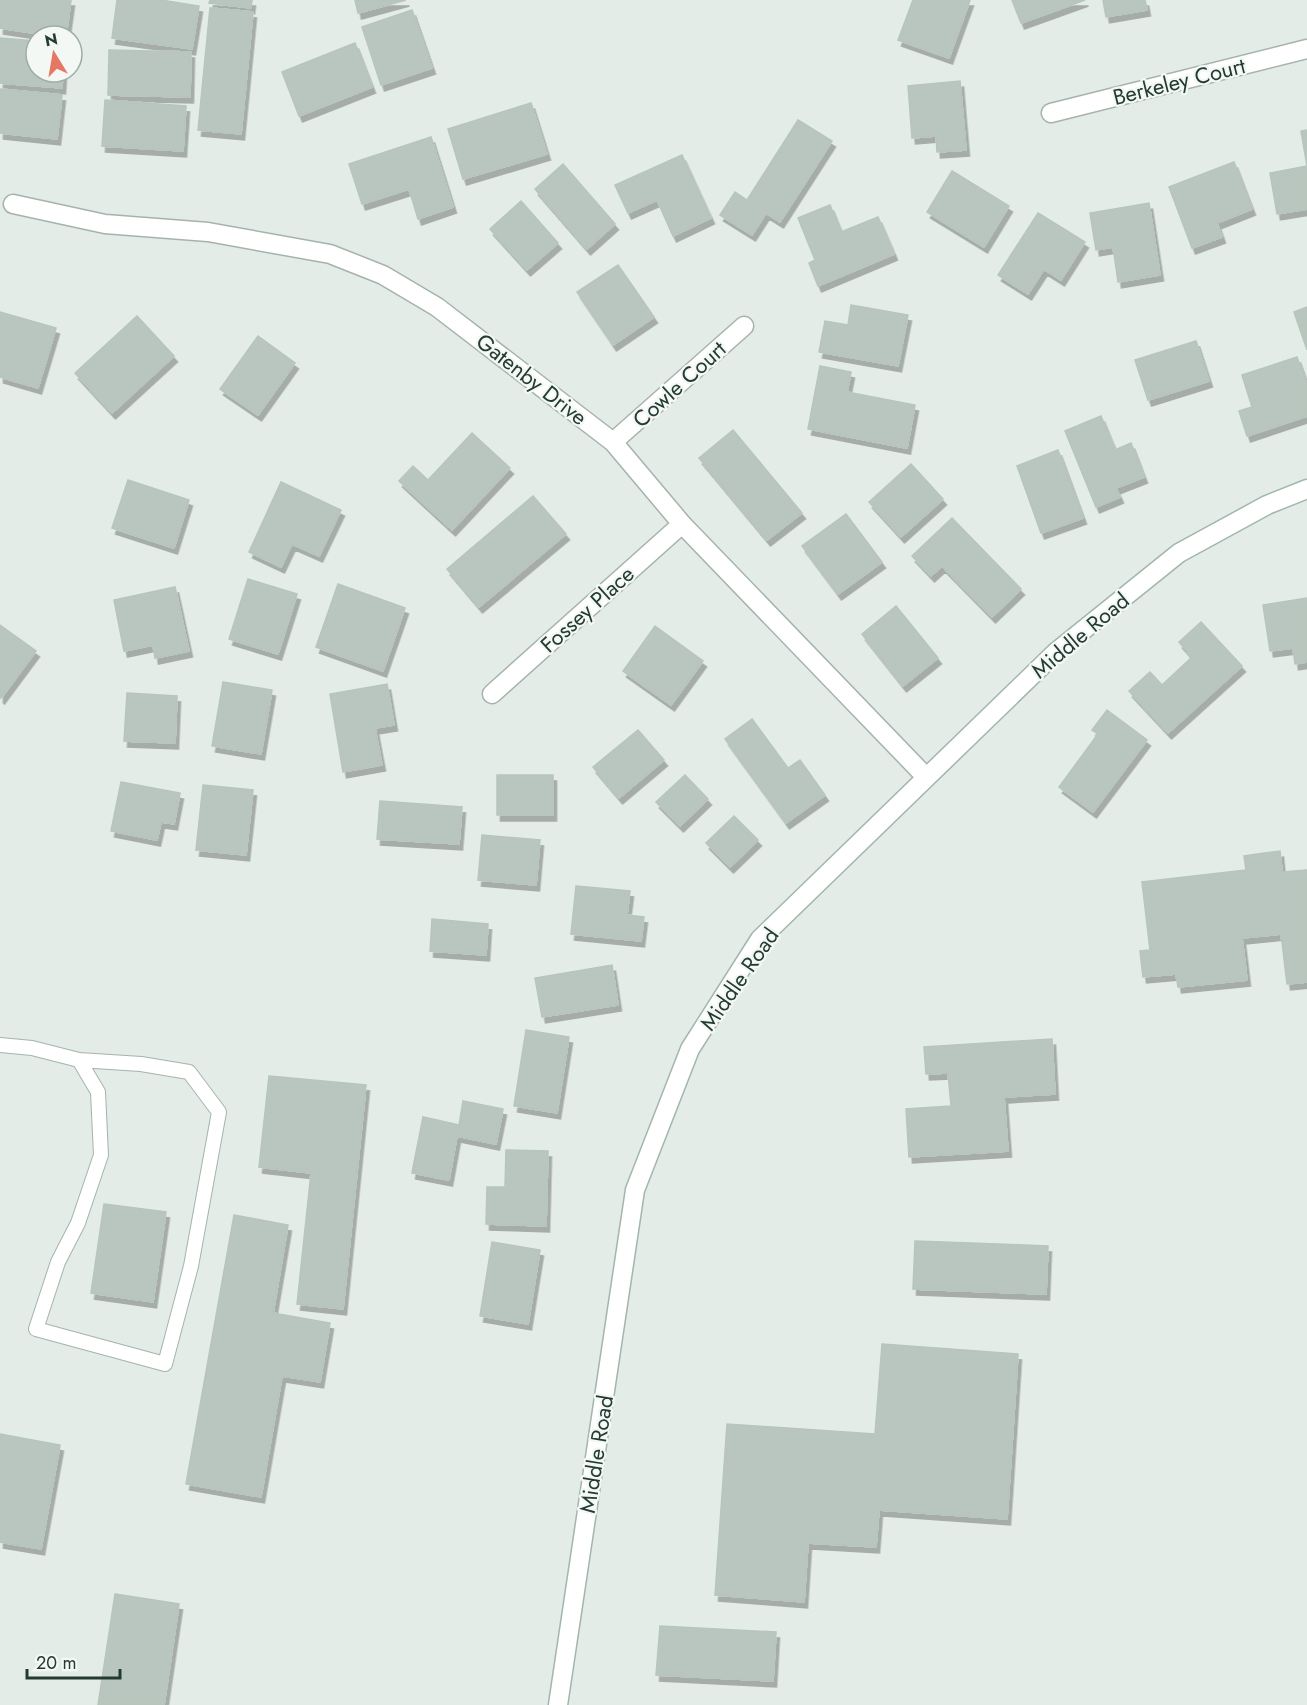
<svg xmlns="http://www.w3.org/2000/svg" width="1307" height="1705" font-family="Jost,sans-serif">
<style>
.building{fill:#b8c6bf;stroke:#b6c5bd;stroke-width:1.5;filter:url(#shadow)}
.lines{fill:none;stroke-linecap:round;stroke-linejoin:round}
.service-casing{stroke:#a6b3ad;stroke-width:16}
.minor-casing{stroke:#a6b3ad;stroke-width:21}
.secondary-casing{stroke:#a2b6ad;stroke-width:21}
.service{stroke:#fff;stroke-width:14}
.minor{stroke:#fff;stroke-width:18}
.secondary{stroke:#fff;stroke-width:18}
.labels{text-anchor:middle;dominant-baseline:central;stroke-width:4.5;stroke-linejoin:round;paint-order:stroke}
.street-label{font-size:22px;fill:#243b33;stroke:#f3f8f5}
</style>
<defs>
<filter id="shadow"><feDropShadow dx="3.5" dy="6" stdDeviation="0" flood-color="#0004"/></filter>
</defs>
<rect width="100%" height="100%" fill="#e3ece7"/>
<path class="building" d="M 0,0 L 71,0 L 66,36 L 53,36 L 0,28 Z
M 117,0 L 161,0 L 199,6 L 192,49 L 112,38 Z
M 210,0 L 252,0 L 251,8 L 209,3 Z
M 355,0 L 406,0 L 358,13 Z
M 913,0 L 970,0 L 949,58 L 898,40 Z
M 1012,0 L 1085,0 L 1021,23 Z
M 1103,0 L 1145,0 L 1147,10 L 1106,17 Z
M 210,8 L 253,12 L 241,134 L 198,130 Z
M 412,10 L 432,68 L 381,85 L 362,27 Z
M 0,38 L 36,41 L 36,72 L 63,72 L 62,88 L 0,83 Z
M 355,43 L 372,87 L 299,116 L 282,72 Z
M 109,50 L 191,52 L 190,97 L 108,95 Z
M 960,81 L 966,150 L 937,152 L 936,136 L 912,138 L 908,86 Z
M 0,89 L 62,95 L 57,139 L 0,133 Z
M 105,100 L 186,106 L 183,151 L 102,146 Z
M 531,103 L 547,154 L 463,179 L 448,129 Z
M 798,120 L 832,141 L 780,222 L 766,213 L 752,235 L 720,215 L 735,192 L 747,200 Z
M 1307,130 L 1307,209 L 1277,214 L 1270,173 L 1307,166 L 1301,131 Z
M 431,137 L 453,207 L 418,219 L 409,189 L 362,204 L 349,164 Z
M 682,155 L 711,218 L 673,236 L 657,200 L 628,213 L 615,185 Z
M 1234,162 L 1252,209 L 1217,223 L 1222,237 L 1192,248 L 1169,187 Z
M 563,164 L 615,224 L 587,249 L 535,189 Z
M 952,171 L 1009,206 L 984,247 L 927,212 Z
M 521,201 L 558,243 L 527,270 L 490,229 Z
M 1149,203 L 1160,275 L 1118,282 L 1113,247 L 1096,250 L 1090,213 Z
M 830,205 L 841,232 L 878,217 L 894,254 L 818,286 L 809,263 L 815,260 L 798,218 Z
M 1038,213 L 1085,242 L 1061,280 L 1044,269 L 1028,294 L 998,275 Z
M 618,265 L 654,317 L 613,345 L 577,292 Z
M 851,305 L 908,315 L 898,366 L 819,352 L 825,321 L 848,325 Z
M 1307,307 L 1307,350 L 1294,312 Z
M 0,312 L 56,328 L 38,388 L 0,377 Z
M 137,316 L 174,356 L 112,413 L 75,373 Z
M 258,336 L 295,363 L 258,415 L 220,389 Z
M 1196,341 L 1209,381 L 1148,400 L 1135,360 Z
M 1297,357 L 1307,385 L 1307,416 L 1247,436 L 1239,411 L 1252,407 L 1242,375 Z
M 820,366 L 851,372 L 847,392 L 915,405 L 907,448 L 808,429 Z
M 1101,416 L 1115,450 L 1131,443 L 1144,477 L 1116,488 L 1120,497 L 1096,507 L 1065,431 Z
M 733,430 L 802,513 L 767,540 L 699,458 Z
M 472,433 L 510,468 L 452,530 L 399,481 L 413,466 L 428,480 Z
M 1058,450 L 1083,518 L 1041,533 L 1017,466 Z
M 911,464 L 943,499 L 901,537 L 869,502 Z
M 128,480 L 189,500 L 174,548 L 112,528 Z
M 281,482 L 341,510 L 319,556 L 292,544 L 281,567 L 249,552 Z
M 533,496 L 566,534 L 479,607 L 447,569 Z
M 846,514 L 882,562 L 838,594 L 802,546 Z
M 952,518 L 1021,589 L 992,617 L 942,566 L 931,576 L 912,556 Z
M 248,579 L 297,594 L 278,654 L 229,639 Z
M 338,584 L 405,608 L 383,671 L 316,647 Z
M 175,587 L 189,651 L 155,658 L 153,645 L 124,651 L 114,600 Z
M 1307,598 L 1307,662 L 1295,664 L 1293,648 L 1270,651 L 1263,605 Z
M 896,606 L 938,658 L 903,686 L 862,634 Z
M 1201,622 L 1242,666 L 1168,733 L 1129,691 L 1150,672 L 1162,685 L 1192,657 L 1179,642 Z
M 0,625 L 36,651 L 1,698 L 0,697 Z
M 655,626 L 703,661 L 671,705 L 623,671 Z
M 223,682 L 272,690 L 261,754 L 212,746 Z
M 387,684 L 394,725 L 375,728 L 382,765 L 343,772 L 330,694 Z
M 127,693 L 177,696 L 175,743 L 124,741 Z
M 1107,710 L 1147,740 L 1093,812 L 1059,787 L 1098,734 L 1092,730 Z
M 752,719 L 788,768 L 800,760 L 825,795 L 786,823 L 725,739 Z
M 638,730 L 664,760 L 619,798 L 593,767 Z
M 497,775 L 553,775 L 553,815 L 497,815 Z
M 685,775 L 708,799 L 680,826 L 656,802 Z
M 121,782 L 180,793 L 174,824 L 161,822 L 157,840 L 111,831 Z
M 203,785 L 253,790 L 246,855 L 196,850 Z
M 380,801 L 462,807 L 459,844 L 377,839 Z
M 734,816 L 758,840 L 730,867 L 706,843 Z
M 482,835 L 540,840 L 536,885 L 478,880 Z
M 1280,851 L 1282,872 L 1307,870 L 1307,982 L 1287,984 L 1281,934 L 1242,938 L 1247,980 L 1178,987 L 1176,974 L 1143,977 L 1140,951 L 1150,950 L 1142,882 L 1246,870 L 1244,856 Z
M 576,886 L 630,891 L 627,915 L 644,917 L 641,941 L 571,934 Z
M 432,919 L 488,924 L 486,955 L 430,951 Z
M 612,965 L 618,1005 L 542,1017 L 535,978 Z
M 526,1030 L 569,1037 L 557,1113 L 514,1106 Z
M 1052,1039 L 1055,1094 L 1004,1097 L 1008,1151 L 909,1157 L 906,1109 L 951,1106 L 948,1073 L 926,1074 L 924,1047 Z
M 269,1076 L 366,1085 L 343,1309 L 297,1304 L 311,1173 L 259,1167 Z
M 463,1101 L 503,1109 L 496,1144 L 457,1136 L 449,1180 L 412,1173 L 423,1117 L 459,1125 Z
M 506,1150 L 548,1151 L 546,1226 L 486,1224 L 487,1187 L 505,1187 Z
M 104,1204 L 166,1212 L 153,1302 L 91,1293 Z
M 234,1215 L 288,1225 L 273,1313 L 330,1323 L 320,1382 L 282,1376 L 261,1497 L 186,1484 Z
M 915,1241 L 1048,1246 L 1046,1294 L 913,1289 Z
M 492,1242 L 540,1250 L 528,1324 L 480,1316 Z
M 882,1344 L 1018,1354 L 1007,1519 L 879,1510 L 876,1547 L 808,1543 L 804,1602 L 715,1595 L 727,1424 L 875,1434 Z
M 0,1434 L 60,1445 L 41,1549 L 0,1542 Z
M 115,1594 L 179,1604 L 164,1705 L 98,1705 Z
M 660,1626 L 776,1632 L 773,1681 L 656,1675 Z"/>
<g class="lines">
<g class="service-casing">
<path id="service" d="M 0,1045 L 32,1048 L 79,1060 L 141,1064 L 189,1072 L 219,1112 L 191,1266 L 165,1364 L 36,1329 L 58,1262 L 78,1223 L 101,1155 L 98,1092 L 79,1060"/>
</g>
<g class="minor-casing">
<path id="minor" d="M 1051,113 L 1307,49
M 13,204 L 105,224 L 208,232 L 330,254 L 383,275 L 437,307 L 613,442 L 682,524 L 926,777
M 613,442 L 744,326
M 492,694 L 682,524"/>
</g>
<g class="secondary-casing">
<path id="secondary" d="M 558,1705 L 635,1190 L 690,1049 L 760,939 L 1056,652 L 1179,553 L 1267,505 L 1307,489"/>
</g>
<use href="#service" class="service"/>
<use href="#minor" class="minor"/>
<use href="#secondary" class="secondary"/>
</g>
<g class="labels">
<g class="street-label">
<text transform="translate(1179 81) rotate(-14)">Berkeley Court</text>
<text transform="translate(532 379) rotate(38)">Gatenby Drive</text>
<text transform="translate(679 384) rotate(-42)">Cowle Court</text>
<text transform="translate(587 609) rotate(-42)">Fossey Place</text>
<text transform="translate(1080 635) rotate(-40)">Middle Road</text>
<text transform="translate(739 979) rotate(-55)">Middle Road</text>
<text transform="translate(596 1454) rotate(-81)">Middle Road</text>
</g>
</g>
<g transform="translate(54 54) rotate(349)"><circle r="28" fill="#f3f8f5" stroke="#a0aca7" stroke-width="1.5"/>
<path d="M0-4.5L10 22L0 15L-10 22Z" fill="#e77765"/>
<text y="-9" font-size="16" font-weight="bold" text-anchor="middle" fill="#243b33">N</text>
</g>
<path d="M27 1669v9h93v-9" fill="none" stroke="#243b33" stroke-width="3"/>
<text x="36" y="1669" font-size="18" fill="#243b33" stroke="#f3f8f5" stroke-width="4.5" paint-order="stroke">20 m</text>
</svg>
